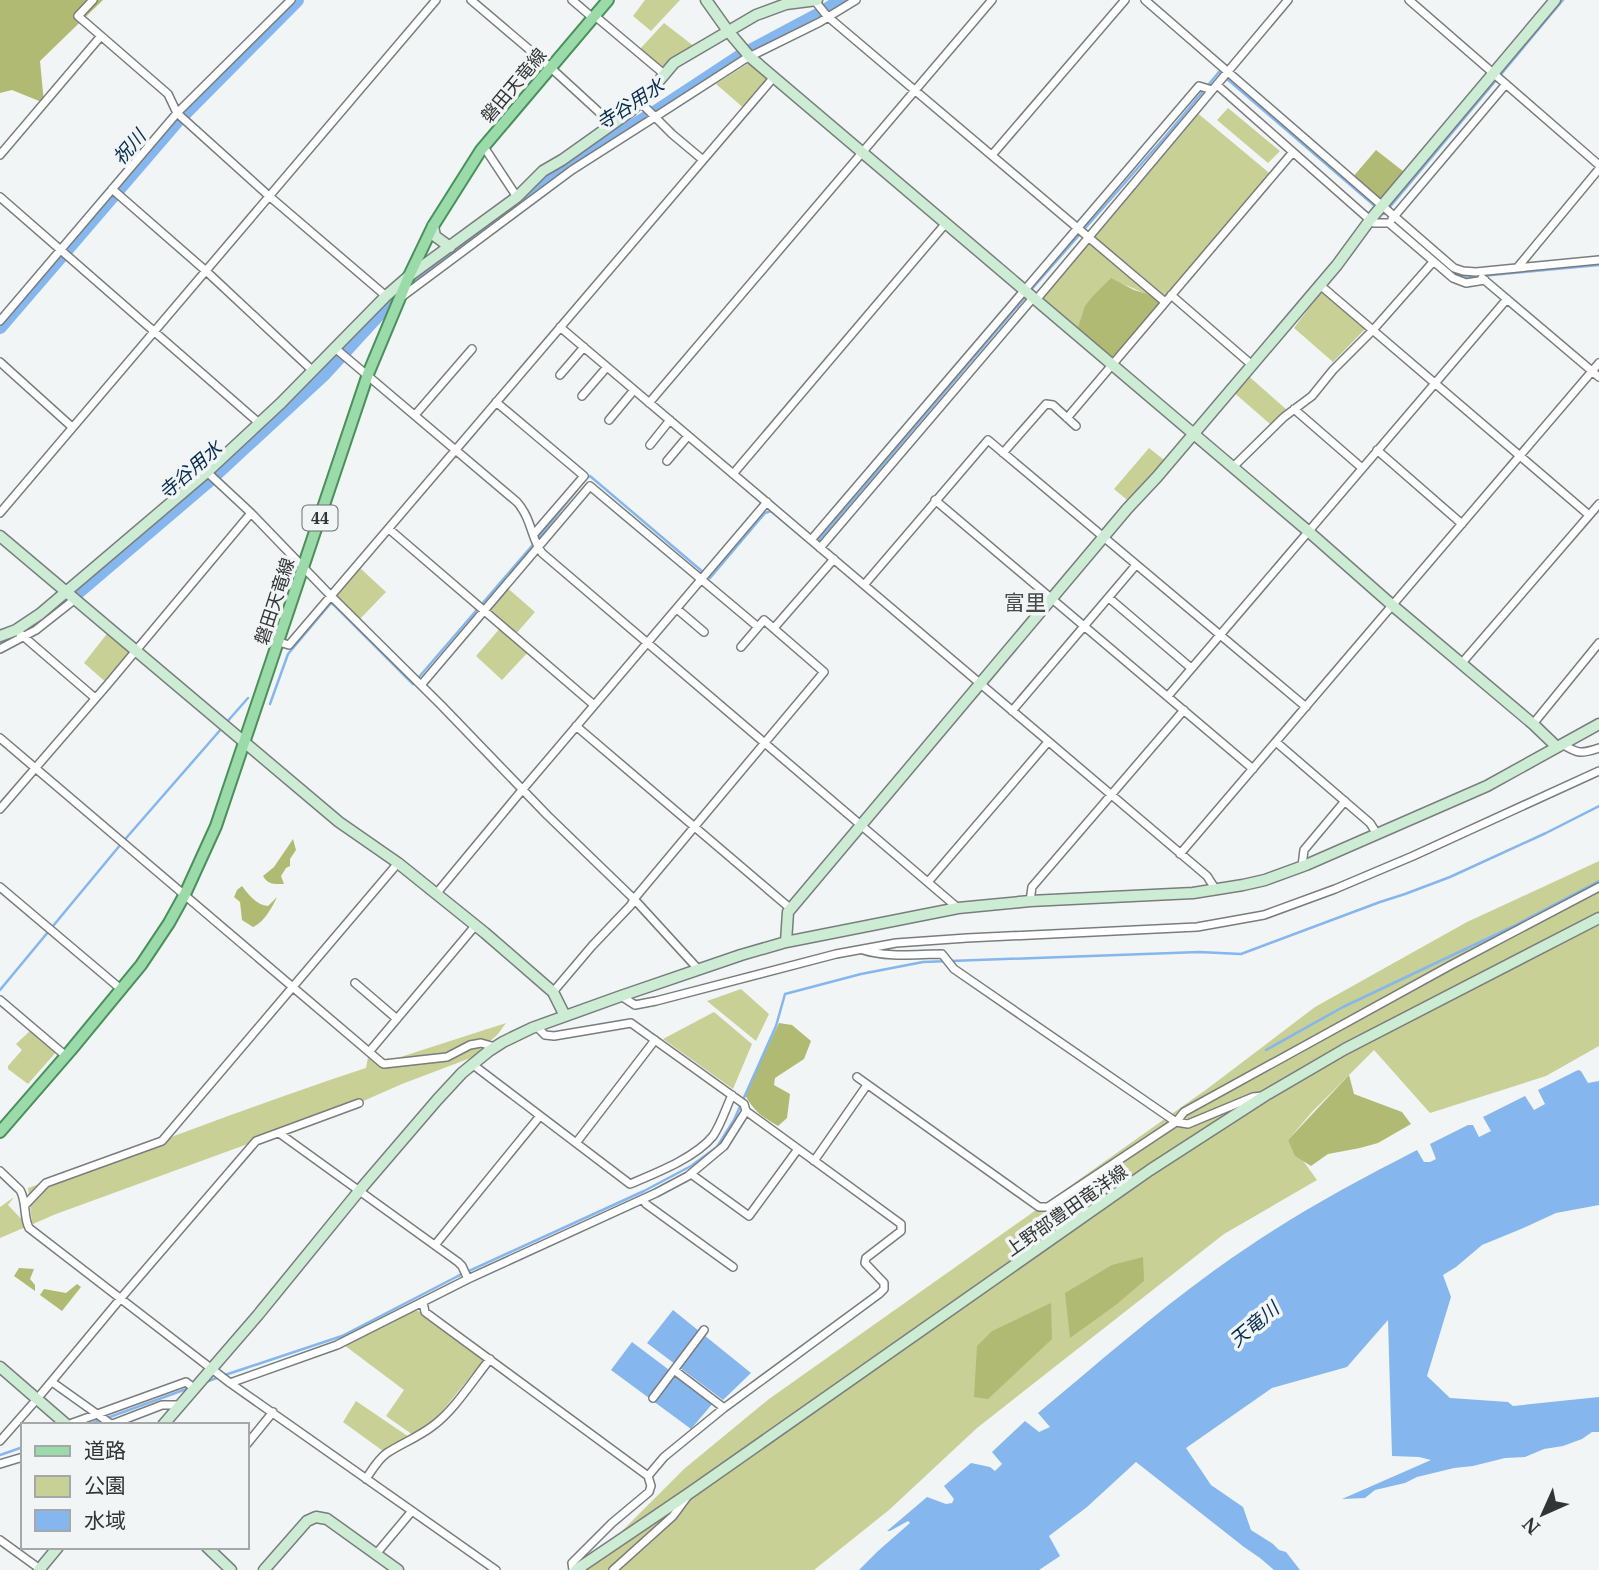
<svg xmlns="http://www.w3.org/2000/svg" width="1599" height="1570" font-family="'Noto Serif','Noto Sans JP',serif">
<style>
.green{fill:#c8d095}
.forest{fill:#b1ba72}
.water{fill:#85b6ed}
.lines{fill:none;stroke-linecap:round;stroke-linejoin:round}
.stream{stroke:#85b6ed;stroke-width:2.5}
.river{stroke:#85b6ed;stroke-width:14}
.street-casing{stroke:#797d7d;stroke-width:10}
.secondary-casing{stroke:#797d7d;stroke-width:13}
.primary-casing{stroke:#4b905b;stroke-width:14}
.street{stroke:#fff;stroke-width:7}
.secondary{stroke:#cdecd4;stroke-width:10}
.primary{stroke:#9bdaa9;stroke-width:10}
.labels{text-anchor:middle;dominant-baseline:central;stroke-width:7;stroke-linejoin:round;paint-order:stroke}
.shield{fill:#f1f5f5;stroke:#6c6e6e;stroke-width:2}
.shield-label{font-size:16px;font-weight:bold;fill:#333434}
.street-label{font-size:18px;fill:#333434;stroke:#f1f5f5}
.water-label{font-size:19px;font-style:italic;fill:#082c4f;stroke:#f1f5f5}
.quarter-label{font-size:21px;fill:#464a49;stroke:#f1f5f5}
</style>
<rect width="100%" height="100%" fill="#f1f5f5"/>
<path class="green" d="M 645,0 L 680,0 L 651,31 L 633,16 Z
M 664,23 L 695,47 L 662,69 L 640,49 Z
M 749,63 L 772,80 L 746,110 L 716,84 Z
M 1228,108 L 1280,151 L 1268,163 L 1217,120 Z
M 1195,111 L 1273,176 L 1162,305 C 1148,292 1128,287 1110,279 L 1076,334 L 1036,300 Z
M 1324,288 L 1368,326 L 1333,362 L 1294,328 Z
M 1245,373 L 1287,410 L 1270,424 L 1231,390 Z
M 1149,448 L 1168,463 L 1132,504 L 1114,489 Z
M 360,568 L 386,592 L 359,620 L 335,596 Z
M 505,586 L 535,612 L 514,636 L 530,650 L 502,680 L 476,656 L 502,626 L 484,610 Z
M 110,630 L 135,651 L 108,684 L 84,663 Z
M 1599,861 L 1599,1046 L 1546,1076 L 1430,1113 L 1374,1050 L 1312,1112 L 1288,1140 L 1317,1180 L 1224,1234 L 1131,1307 L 977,1428 L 889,1510 L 814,1570 L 583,1570 L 684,1469 L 769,1399 L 1207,1089 L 1315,1007 L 1467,922 Z
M 741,989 L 769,1014 L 756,1041 L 707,1001 Z
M 714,1012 L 752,1044 L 733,1089 L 663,1039 Z
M 506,1023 L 498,1034 L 473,1057 L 402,1084 L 352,1106 L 56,1214 L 33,1224 L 32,1222 L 28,1188 C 141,1150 252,1105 366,1068 L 369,1052 L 382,1063 Z
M 31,1030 L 57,1051 L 28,1084 L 8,1069 L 8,1066 L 22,1050 L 16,1044 Z
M 14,1197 L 8,1205 L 28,1226 L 0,1238 L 0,1207 Z
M 413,1310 L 418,1311 L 485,1359 L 434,1421 L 413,1435 L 386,1416 L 404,1390 L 344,1345 Z
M 356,1401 L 409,1437 L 383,1451 L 343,1422 Z"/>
<path class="forest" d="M 0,0 L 103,0 L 40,61 L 44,103 L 12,90 L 0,93 Z
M 1376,150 L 1408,175 L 1383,205 L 1352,178 Z
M 1111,278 L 1134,290 L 1151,295 L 1162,305 L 1112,364 L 1076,334 L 1085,306 L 1092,297 Z
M 293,839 L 296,850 L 290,859 L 290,866 L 286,868 L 281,876 L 284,884 C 274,884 268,885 263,876 L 274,867 Z
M 242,886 C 249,895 256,905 268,906 L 277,897 C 272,908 264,922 253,927 L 242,920 L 240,902 L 234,897 L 237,890 Z
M 779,1023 L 792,1025 L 811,1041 L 804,1059 L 775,1078 L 774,1085 L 790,1094 L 787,1118 L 778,1126 C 762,1117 754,1111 745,1095 Z
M 1349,1075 L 1354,1094 L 1402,1112 L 1411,1124 L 1378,1143 L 1360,1148 L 1328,1154 L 1311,1166 L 1295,1156 L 1288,1140 Z
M 1143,1257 L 1144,1281 L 1117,1304 L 1070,1338 L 1065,1293 L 1112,1265 Z
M 19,1268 L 34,1269 L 30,1279 L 35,1285 L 35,1291 L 14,1276 Z
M 77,1284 L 81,1287 L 62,1311 L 40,1295 L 44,1289 L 66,1293 Z
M 1051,1303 L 1052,1339 L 988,1399 L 974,1397 L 977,1346 L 992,1331 Z"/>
<path class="water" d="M 1578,1070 L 1581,1071 L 1588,1083 L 1599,1081 L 1599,1205 L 1556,1213 L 1521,1229 L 1482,1245 L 1456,1267 L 1443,1275 L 1451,1297 L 1427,1376 L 1450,1398 L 1508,1402 L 1513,1406 L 1599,1397 L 1599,1432 L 1592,1432 L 1582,1439 L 1563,1446 L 1544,1449 L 1525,1457 L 1505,1458 L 1473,1466 L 1454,1468 L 1417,1477 L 1405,1483 L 1375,1490 L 1365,1498 L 1342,1499 L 1431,1460 L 1419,1457 L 1392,1456 L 1388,1320 L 1347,1367 L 1272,1388 L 1186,1448 L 1211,1485 L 1243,1507 L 1251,1530 L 1273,1544 L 1279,1550 L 1286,1552 L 1300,1570 L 1274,1570 L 1260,1558 L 1244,1547 L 1136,1462 L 1087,1507 L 1049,1536 L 1060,1556 L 1039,1570 L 859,1570 L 878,1551 L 910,1523 L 908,1521 L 890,1531 L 887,1531 L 927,1497 L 946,1504 L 952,1503 L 954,1499 L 944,1486 L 971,1463 L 990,1467 L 995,1471 L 1002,1464 L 992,1452 L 1025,1421 L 1039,1432 L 1050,1427 L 1038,1413 C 1108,1355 1175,1295 1251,1245 C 1304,1209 1361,1179 1417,1150 L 1424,1162 L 1430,1162 L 1436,1159 L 1430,1144 L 1468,1125 L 1473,1125 L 1479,1137 L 1491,1131 L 1483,1117 L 1525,1096 L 1534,1110 L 1545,1104 L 1538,1090 Z
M 673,1310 L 751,1373 L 723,1400 L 647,1343 Z
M 632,1342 L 713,1403 L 691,1429 L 611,1370 Z"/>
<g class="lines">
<path class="stream" d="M 1384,214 L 1563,0
M 1439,262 L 1457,275 L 1471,277 L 1599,265
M 1030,291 L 1165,137 L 1219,72 L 1376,207
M 585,479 L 590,476 L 710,578 L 765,513 L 771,511 L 812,545
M 817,542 L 1026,296
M 270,704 L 288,654 L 330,604 L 333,604 L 413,684 L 531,547 L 577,490
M 226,723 L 248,698
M 0,990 L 121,844 L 222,728
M 1266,1050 L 1343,1007 L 1514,926 L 1599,881
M 225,1375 L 342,1336 L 458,1276 L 644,1191 L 691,1166 L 717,1147 L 734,1120 L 776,1026 L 785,994 L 861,974 L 923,962 L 1199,952 L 1241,954 L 1380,902 L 1405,894 L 1450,877 L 1546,833 L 1599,806
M 206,1382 L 219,1377
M 107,1418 L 189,1388
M 87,1425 L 100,1420
M 0,1455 L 23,1447"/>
<path class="river" d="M 416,282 L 574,163 L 651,115 L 739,57 L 818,15 L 842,0
M 0,327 L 178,120 L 297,0
M 0,643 L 27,631 L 50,616 L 206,483 L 324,374 L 388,304"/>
<g class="street-casing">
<path id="street" d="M 93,0 L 78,16 L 168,94 L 177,113 L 269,196 L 386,296
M 471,0 L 551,68 L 612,124
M 572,0 L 593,18
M 1145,0 L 1454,268 L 1463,271 L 1476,272 L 1599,260
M 1409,0 L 1599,165
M 815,1 L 827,16 L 1165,302
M 595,16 L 664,74
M 1217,85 L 1370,220 L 1374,223 L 1389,223 L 1453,278 L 1466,283 L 1485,280
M 640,102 L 672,134 L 703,160
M 484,147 L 517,197
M 0,155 L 101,36
M 992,155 L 1125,0
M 112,189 L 206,271 L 313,371
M 0,197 L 259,423
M 1392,219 L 1506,84
M 1517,268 L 1599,169
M 1482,278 L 1599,377
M 1320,285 L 1589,515
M 1171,295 L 1252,365
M 403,296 L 572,170 L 655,117 L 745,59 L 820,22 L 856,0
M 1036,300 L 1288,0
M 0,321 L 177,113 L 291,0
M 560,327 L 1207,876 L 1216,890
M 335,348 L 517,502 C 532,519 531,539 542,553 L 958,908
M 0,362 L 72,427
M 560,375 L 584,347
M 582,396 L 607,367
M 496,402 L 584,476 L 534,534
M 649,403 L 992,0
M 1294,409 L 1362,468
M 415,415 L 472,349
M 1067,418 L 1293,152
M 609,420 L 634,390
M 650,445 L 670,420
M 1377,450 L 1462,524
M 1003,453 L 1046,404 L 1053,405 L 1076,426
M 667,461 L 688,436
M 1233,467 L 1284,417 L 1312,396 L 1333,370 L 1373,330 L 1433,262
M 207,472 L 251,513 L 331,596 L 441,705 L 547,815 L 634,899 L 699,970
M 733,474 L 946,223
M 935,500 L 1253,769
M 0,513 L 436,0
M 389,529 L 594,705
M 811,540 L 1199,86 L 1212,90
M 820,548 L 1033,298
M 864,585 L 988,440 L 1306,707
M 1109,598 L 1191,668
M 677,609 L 704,632
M 774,628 L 834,559
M 16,630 L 95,698
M 279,642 L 289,645 L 774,77
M 0,649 L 36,630 L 74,600
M 1461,664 L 1599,504
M 421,685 L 590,486 L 758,627
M 1168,696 L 1507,299
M 1012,711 L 1136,565
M 1533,724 L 1599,643
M 576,726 L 791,909
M 0,738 L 382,1063 L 384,1064 L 447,1057 L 470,1045 L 481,1043 L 495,1047
M 1276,742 L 1370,823 L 1377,834
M 1562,744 C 1578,754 1581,754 1599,748
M 0,809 L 108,684 L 251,513
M 1180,854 L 1599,363
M 1302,866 L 1304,850 L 1345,801
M 928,882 L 1048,742
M 0,887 L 122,990
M 436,894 L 523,789 L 767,502
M 1030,901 L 1032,887 L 1184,710
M 863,950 C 888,958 917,954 942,954 L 954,969 L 1176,1122 L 1188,1124 L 1253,1097 L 1262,1096
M 355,983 L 397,1019
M 553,992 L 592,946 L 631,905 L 634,899 L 824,672 L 764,620 L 741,647
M 621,996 L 635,1005 L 656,1001 L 836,954 L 896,943 L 967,938 L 1197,927 L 1264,915 L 1335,889 L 1413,856 L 1599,771
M 0,1000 L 66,1056
M 537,1027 L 545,1035 L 554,1036 L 631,1023 L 744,1104 L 746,1111 L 901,1224 L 901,1231 L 866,1258 L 865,1263 L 884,1283 L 884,1289 L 879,1294 L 724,1408 L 664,1457 L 648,1476
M 369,1052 L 475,926
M 472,1064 L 630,1184 C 656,1173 695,1158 713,1136 C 721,1124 726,1108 732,1095
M 857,1077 L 1039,1207 L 1048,1207 L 1176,1122 L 1184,1112 L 1451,965 L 1599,887
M 279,1133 L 458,1262 L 462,1266 L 468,1279
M 576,1143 L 655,1040
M 814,1161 L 867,1085
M 0,1171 L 20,1190 C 27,1202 23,1216 29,1228 L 230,1383 L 496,1570
M 691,1174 L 749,1216 L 798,1149
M 643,1199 L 646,1204 L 733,1267
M 25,1205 L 46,1183 L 162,1141 L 398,863
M 435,1245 L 540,1116
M 423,1302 L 425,1312 L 648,1476 L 651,1486 L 649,1492 L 612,1523 L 572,1563 L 573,1570
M 674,1370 L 724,1408
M 52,1382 L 111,1424
M 230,1383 L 337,1345 L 468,1279 L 656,1193 L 688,1176 L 724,1146 L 746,1111
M 653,1398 L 704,1330
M 67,1425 L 186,1382 L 195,1389
M 110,1425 L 162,1405 L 180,1405
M 0,1441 L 37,1399 L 121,1298 L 256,1141 L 359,1103
M 247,1444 L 273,1412
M 0,1464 L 23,1457
M 366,1479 C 372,1470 378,1459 387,1453 C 402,1443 419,1437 434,1425 C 455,1409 473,1380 490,1359
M 0,1540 L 40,1569
M 376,1554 L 412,1511
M 613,1570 L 673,1516 L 687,1497"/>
</g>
<g class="secondary-casing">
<path id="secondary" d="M 706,0 L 728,31 L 750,57 L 1308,531 L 1392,605 L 1533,724 L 1557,747
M 433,226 L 435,236 L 450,247
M 0,536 L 339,822 L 398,863 L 485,933 L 553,992 L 565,1016
M 0,636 L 16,630 L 40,614 L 207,472 L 281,403 L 386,296 L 409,276 L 517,197 L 543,171 L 562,160 L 631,111 L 647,95 L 674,63 L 756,15 L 786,4 L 817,0
M 786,942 L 788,912 L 1127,509 L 1157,477 L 1337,265 L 1370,220 L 1555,0
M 0,1367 L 67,1425
M 163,1425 L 258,1315 L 359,1191 L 437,1100 L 462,1073 L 489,1051 L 503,1042 L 532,1028 L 621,996 L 741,955 L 786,942 L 958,908 L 1030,901 L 1193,893 L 1243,885 L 1265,880 L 1306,865 L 1487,786 L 1599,724
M 207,1547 L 231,1570
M 39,1570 L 58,1547
M 264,1570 L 307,1521 L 316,1517 L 327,1519 L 398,1570
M 576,1570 L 691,1492 L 1150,1170 L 1266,1095 L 1345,1049 L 1599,918"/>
</g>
<g class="primary-casing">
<path id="primary" d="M 0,1132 L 71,1050 L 141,965 L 169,923 L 185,894 L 216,826 L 368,374 L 409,276 L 433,226 L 481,150 L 608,0"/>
</g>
<use href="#street" class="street"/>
<use href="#secondary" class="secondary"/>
<use href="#primary" class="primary"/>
</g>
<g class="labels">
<rect class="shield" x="302.5" y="505.5" width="35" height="25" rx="5"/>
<g class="shield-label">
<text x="320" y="518">44</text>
</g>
<g class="street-label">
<text transform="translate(513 85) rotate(-50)">磐田天竜線</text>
<text transform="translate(274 601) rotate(-72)">磐田天竜線</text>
<text transform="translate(1066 1210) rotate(-35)">上野部豊田竜洋線</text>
</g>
<g class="water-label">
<text transform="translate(630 104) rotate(-33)">寺谷用水</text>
<text transform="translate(129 147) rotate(-49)">祝川</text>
<text transform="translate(190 470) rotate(-41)">寺谷用水</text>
<text transform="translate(1254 1324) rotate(-40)">天竜川</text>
</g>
<g class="quarter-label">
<text x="1025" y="602">富里</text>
</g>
</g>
<rect x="21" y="1423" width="228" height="126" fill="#f1f5f5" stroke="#a5a8a8" stroke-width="2"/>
<rect x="35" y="1446" width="35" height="10" fill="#9bdaa9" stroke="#a5a8a8" stroke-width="2"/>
<text x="84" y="1458" font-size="21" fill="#333434">道路</text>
<rect x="35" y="1476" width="35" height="21" fill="#c8d095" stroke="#a5a8a8" stroke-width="2"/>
<text x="84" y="1493" font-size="21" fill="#333434">公園</text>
<rect x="35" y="1510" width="35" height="21" fill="#85b6ed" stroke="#a5a8a8" stroke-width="2"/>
<text x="84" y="1528" font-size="21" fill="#333434">水域</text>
<g transform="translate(1543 1514) rotate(225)" stroke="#f1f5f5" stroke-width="5" paint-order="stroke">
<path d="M0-5L12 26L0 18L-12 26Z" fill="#333434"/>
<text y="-10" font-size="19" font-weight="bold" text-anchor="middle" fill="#333434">N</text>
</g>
</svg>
